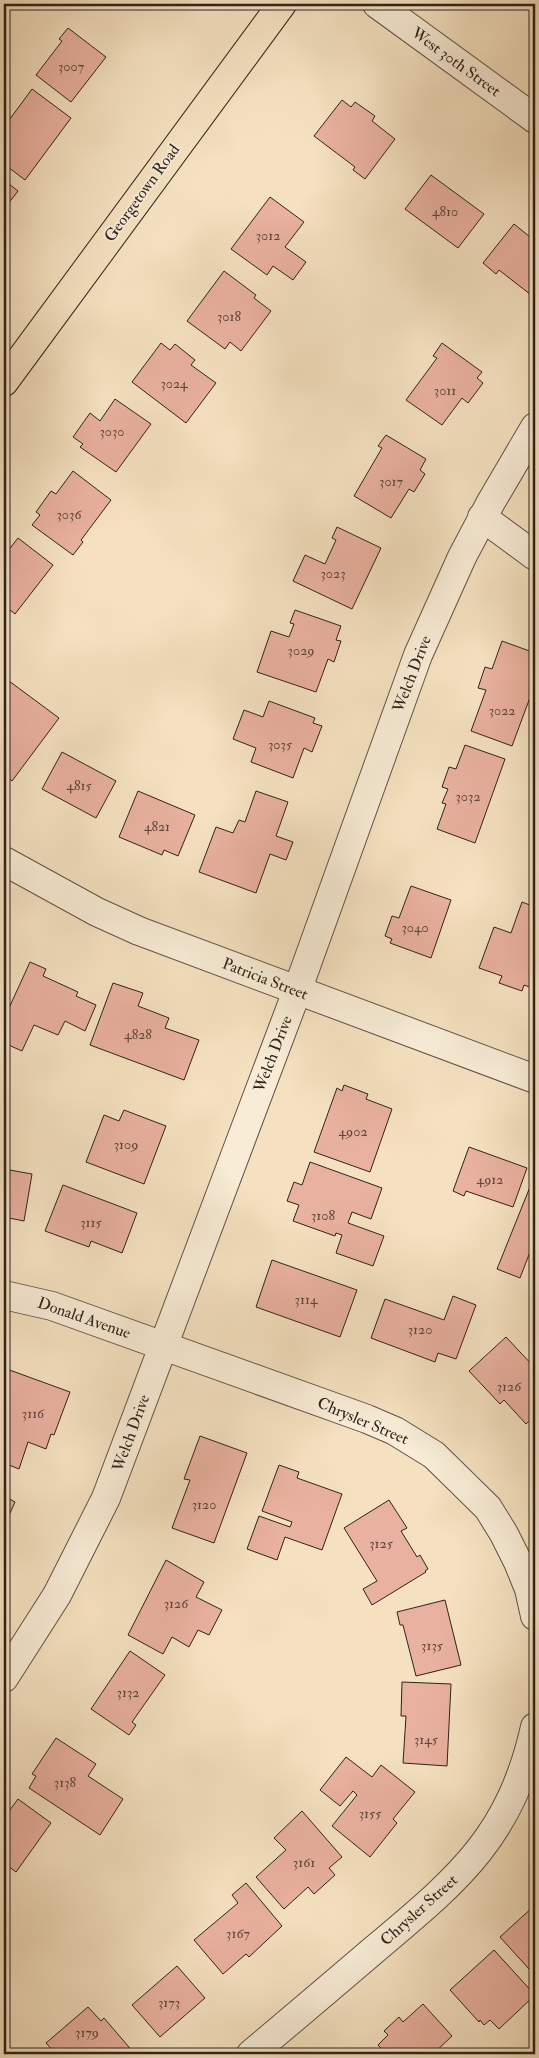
<svg xmlns="http://www.w3.org/2000/svg" width="539" height="2058" font-family="'IM FELL Double Pica',serif">
<style>
.building{fill:#e9b19f;stroke:#2e231c}
.lines{fill:none;stroke-linecap:round;stroke-linejoin:round}
.minor-casing{stroke:#605245;stroke-width:30}
.major-casing{stroke:#2e231c;stroke-width:30}
.minor{stroke:#f8ecd6;stroke-width:28}
.major{stroke:#f5e1c0;stroke-width:28}
.labels{text-anchor:middle;dominant-baseline:central;stroke-width:4;stroke-linejoin:round;paint-order:stroke}
.number-label{font-size:14px;fill:#5d463d}
.street-label{font-size:16px;fill:#2e231c;stroke:#f8ecd6}
</style>
<rect width="100%" height="100%" fill="#f5e1c0"/>
<filter id="stains"><feTurbulence type="fractalNoise" baseFrequency=".004" numOctaves="4"/><feColorMatrix values="0 0 0 0 .2 0 0 0 0 .09 0 0 0 0 .02 0 0 0 .5 -.17"/></filter>
<radialGradient id="worn" r=".72"><stop offset=".6" stop-color="#630" stop-opacity="0"/><stop offset="1" stop-color="#630" stop-opacity=".3"/></radialGradient>
<path class="building" d="M 68,28 L 106,57 L 71,102 L 36,75 L 62,41 L 59,39 Z
M 32,89 L 71,118 L 25,180 L 4,164 L 4,127 Z
M 342,100 L 351,107 L 355,102 L 375,116 L 372,121 L 395,139 L 365,179 L 353,170 L 355,167 L 314,136 Z
M 431,175 L 484,214 L 458,248 L 405,209 Z
M 4,180 L 18,191 L 4,209 Z
M 270,197 L 304,222 L 285,247 L 306,262 L 293,280 L 273,266 L 267,275 L 231,249 Z
M 514,224 L 535,241 L 535,298 L 499,270 L 496,274 L 483,263 Z
M 224,271 L 256,295 L 254,298 L 271,311 L 241,351 L 230,342 L 225,349 L 187,321 Z
M 161,343 L 170,350 L 175,344 L 195,360 L 191,365 L 216,383 L 186,423 L 132,382 Z
M 442,343 L 482,372 L 477,378 L 483,383 L 468,403 L 462,398 L 442,425 L 406,400 L 437,358 L 433,356 Z
M 115,399 L 151,424 L 116,472 L 80,447 L 83,444 L 73,437 L 90,413 L 100,421 Z
M 386,435 L 426,459 L 420,470 L 425,474 L 414,492 L 409,489 L 391,518 L 354,496 L 382,448 L 378,446 Z
M 73,471 L 111,500 L 81,540 L 83,542 L 73,555 L 32,525 L 40,515 L 36,512 L 51,491 L 56,494 Z
M 337,527 L 381,548 L 352,609 L 293,581 L 305,555 L 325,564 L 336,540 L 332,538 Z
M 18,538 L 53,565 L 15,614 L 4,605 L 4,556 Z
M 295,610 L 341,626 L 336,640 L 341,641 L 334,662 L 328,659 L 316,692 L 257,672 L 271,631 L 289,637 L 294,624 L 290,623 Z
M 502,641 L 535,653 L 535,684 L 512,746 L 471,731 L 486,690 L 478,688 L 485,667 L 492,669 Z
M 9,681 L 59,718 L 12,781 L 4,774 L 4,688 Z
M 269,701 L 315,718 L 313,723 L 322,726 L 312,752 L 304,748 L 293,778 L 251,762 L 256,748 L 233,739 L 244,710 L 263,717 Z
M 465,745 L 505,759 L 475,843 L 437,829 L 446,804 L 442,803 L 448,789 L 442,787 L 449,767 L 456,769 Z
M 62,752 L 116,781 L 96,818 L 42,789 Z
M 138,791 L 195,815 L 178,856 L 164,850 L 162,855 L 119,837 Z
M 256,791 L 288,802 L 276,836 L 293,842 L 286,860 L 270,854 L 256,893 L 199,872 L 216,827 L 233,833 L 239,820 L 245,822 Z
M 411,886 L 451,900 L 431,958 L 390,943 L 392,939 L 385,936 L 392,916 L 399,918 Z
M 522,902 L 535,907 L 535,989 L 524,985 L 522,991 L 499,983 L 502,976 L 479,968 L 494,927 L 511,933 Z
M 30,962 L 46,969 L 43,976 L 78,992 L 76,996 L 96,1005 L 85,1031 L 65,1021 L 58,1035 L 34,1025 L 22,1051 L 4,1043 L 4,1019 Z
M 113,983 L 143,993 L 138,1006 L 169,1018 L 165,1028 L 199,1040 L 184,1080 L 90,1045 Z
M 344,1085 L 368,1094 L 366,1099 L 392,1109 L 370,1172 L 314,1152 L 337,1088 L 342,1091 Z
M 124,1110 L 166,1126 L 144,1184 L 86,1162 L 104,1115 L 119,1121 Z
M 469,1147 L 527,1168 L 513,1207 L 466,1191 L 464,1196 L 453,1191 Z
M 310,1162 L 382,1188 L 371,1219 L 352,1212 L 348,1223 L 384,1236 L 373,1266 L 336,1253 L 342,1235 L 336,1233 L 335,1236 L 293,1221 L 299,1205 L 287,1201 L 294,1182 L 302,1185 Z
M 4,1169 L 32,1174 L 24,1221 L 4,1217 Z
M 534,1177 L 535,1239 L 520,1278 L 497,1269 Z
M 63,1185 L 137,1213 L 122,1253 L 91,1241 L 89,1247 L 45,1231 Z
M 272,1260 L 357,1290 L 340,1337 L 256,1307 Z
M 453,1296 L 476,1305 L 456,1359 L 438,1353 L 435,1362 L 371,1338 L 385,1299 L 444,1320 Z
M 506,1337 L 535,1368 L 535,1415 L 526,1424 L 504,1400 L 500,1404 L 469,1371 Z
M 4,1368 L 70,1392 L 54,1435 L 51,1434 L 46,1449 L 28,1442 L 19,1469 L 4,1463 Z
M 200,1436 L 247,1453 L 214,1543 L 172,1528 L 190,1480 L 184,1479 Z
M 279,1465 L 299,1472 L 297,1478 L 342,1494 L 322,1550 L 285,1537 L 277,1560 L 247,1549 L 259,1516 L 290,1527 L 292,1522 L 262,1511 Z
M 4,1496 L 15,1502 L 6,1522 L 10,1524 L 4,1536 Z
M 389,1500 L 407,1528 L 401,1531 L 417,1557 L 420,1555 L 428,1569 L 425,1571 L 426,1572 L 372,1605 L 363,1589 L 377,1581 L 344,1528 Z
M 166,1560 L 204,1582 L 196,1597 L 222,1610 L 209,1635 L 198,1630 L 189,1647 L 172,1637 L 163,1654 L 128,1635 Z
M 445,1600 L 461,1665 L 416,1676 L 403,1625 L 400,1625 L 397,1612 Z
M 130,1651 L 165,1675 L 132,1722 L 136,1725 L 129,1735 L 91,1709 Z
M 402,1682 L 451,1684 L 447,1766 L 403,1763 L 406,1716 L 401,1716 Z
M 56,1738 L 96,1764 L 88,1776 L 123,1799 L 100,1835 L 29,1788 L 36,1776 L 32,1774 Z
M 346,1757 L 372,1777 L 381,1765 L 415,1792 L 393,1819 L 397,1823 L 370,1857 L 332,1826 L 357,1795 L 353,1791 L 340,1806 L 320,1790 Z
M 18,1799 L 51,1823 L 16,1872 L 4,1863 L 4,1818 Z
M 302,1811 L 342,1857 L 329,1868 L 335,1875 L 314,1894 L 308,1887 L 284,1909 L 256,1877 L 286,1850 L 274,1838 Z
M 246,1883 L 282,1926 L 249,1957 L 246,1954 L 223,1974 L 194,1940 L 238,1903 L 232,1895 Z
M 535,1905 L 535,1963 L 529,1969 L 500,1937 Z
M 494,1950 L 535,1995 L 499,2029 L 490,2020 L 484,2025 L 480,2020 L 479,2022 L 450,1990 Z
M 177,1966 L 205,1998 L 160,2037 L 132,2005 Z
M 423,2004 L 452,2036 L 433,2054 L 386,2054 L 378,2045 L 388,2035 L 384,2031 L 399,2017 L 403,2022 Z
M 88,2007 L 101,2021 L 104,2018 L 134,2053 L 56,2054 L 46,2043 Z"/>
<g class="lines">
<g class="minor-casing">
<path id="minor" d="M 377,4 L 535,119
M 482,517 L 535,556
M 4,861 L 97,912 L 139,931 L 535,1079
M 4,1295 L 52,1306 L 367,1419 L 395,1431 L 434,1455 L 488,1508 L 504,1534 L 518,1562 L 529,1589 L 535,1616
M 4,1678 L 57,1595 L 106,1498 L 297,991 L 418,655 L 462,557 L 491,502 L 535,427
M 251,2054 C 293,2019 334,1984 375,1949 C 458,1879 510,1838 535,1727"/>
</g>
<g class="major-casing">
<path id="major" d="M 4,382 L 282,4"/>
</g>
<use href="#minor" class="minor"/>
<use href="#major" class="major"/>
</g>
<g class="labels">
<g class="number-label">
<text x="71" y="66">3007</text>
<text x="445" y="211">4810</text>
<text x="268" y="235">3012</text>
<text x="229" y="316">3018</text>
<text x="174" y="383">3024</text>
<text x="445" y="390">3011</text>
<text x="112" y="431">3030</text>
<text x="391" y="481">3017</text>
<text x="69" y="514">3036</text>
<text x="333" y="573">3023</text>
<text x="301" y="650">3029</text>
<text x="502" y="710">3022</text>
<text x="280" y="744">3035</text>
<text x="79" y="785">4815</text>
<text x="468" y="796">3032</text>
<text x="157" y="826">4821</text>
<text x="415" y="927">3040</text>
<text x="138" y="1034">4828</text>
<text x="353" y="1131">4902</text>
<text x="126" y="1144">3109</text>
<text x="490" y="1179">4912</text>
<text x="323" y="1215">3108</text>
<text x="91" y="1222">3115</text>
<text x="306" y="1299">3114</text>
<text x="420" y="1329">3120</text>
<text x="509" y="1386">3126</text>
<text x="33" y="1413">3116</text>
<text x="204" y="1504">3120</text>
<text x="381" y="1543">3125</text>
<text x="176" y="1603">3126</text>
<text x="432" y="1645">3135</text>
<text x="128" y="1692">3132</text>
<text x="426" y="1739">3145</text>
<text x="65" y="1782">3138</text>
<text x="370" y="1813">3155</text>
<text x="304" y="1862">3161</text>
<text x="238" y="1933">3167</text>
<text x="169" y="2002">3173</text>
<text x="87" y="2032">3179</text>
</g>
<g class="street-label">
<text transform="translate(456 62) rotate(36)">West 30th Street</text>
<text transform="translate(142 193) rotate(-54)">Georgetown Road</text>
<text transform="translate(412 674) rotate(-69)">Welch Drive</text>
<text transform="translate(265 979) rotate(21)">Patricia Street</text>
<text transform="translate(273 1054) rotate(-69)">Welch Drive</text>
<text transform="translate(84 1318) rotate(19)">Donald Avenue</text>
<text transform="translate(363 1421) rotate(23)">Chrysler Street</text>
<text transform="translate(131 1433) rotate(-70)">Welch Drive</text>
<text transform="translate(419 1910) rotate(-42)">Chrysler Street</text>
</g>
</g>
<rect width="539" height="2058" fill="none" stroke="#f5e1c0" stroke-width="20"/>
<rect x="5" y="5" width="529" height="2048" fill="none" stroke="#2e231c" stroke-width="2.5"/>
<rect x="10" y="10" width="519" height="2038" fill="none" stroke="#2e231c"/>
<rect width="100%" height="100%" filter="url(#stains)"/>
<rect width="100%" height="100%" fill="url(#worn)"/>
</svg>
